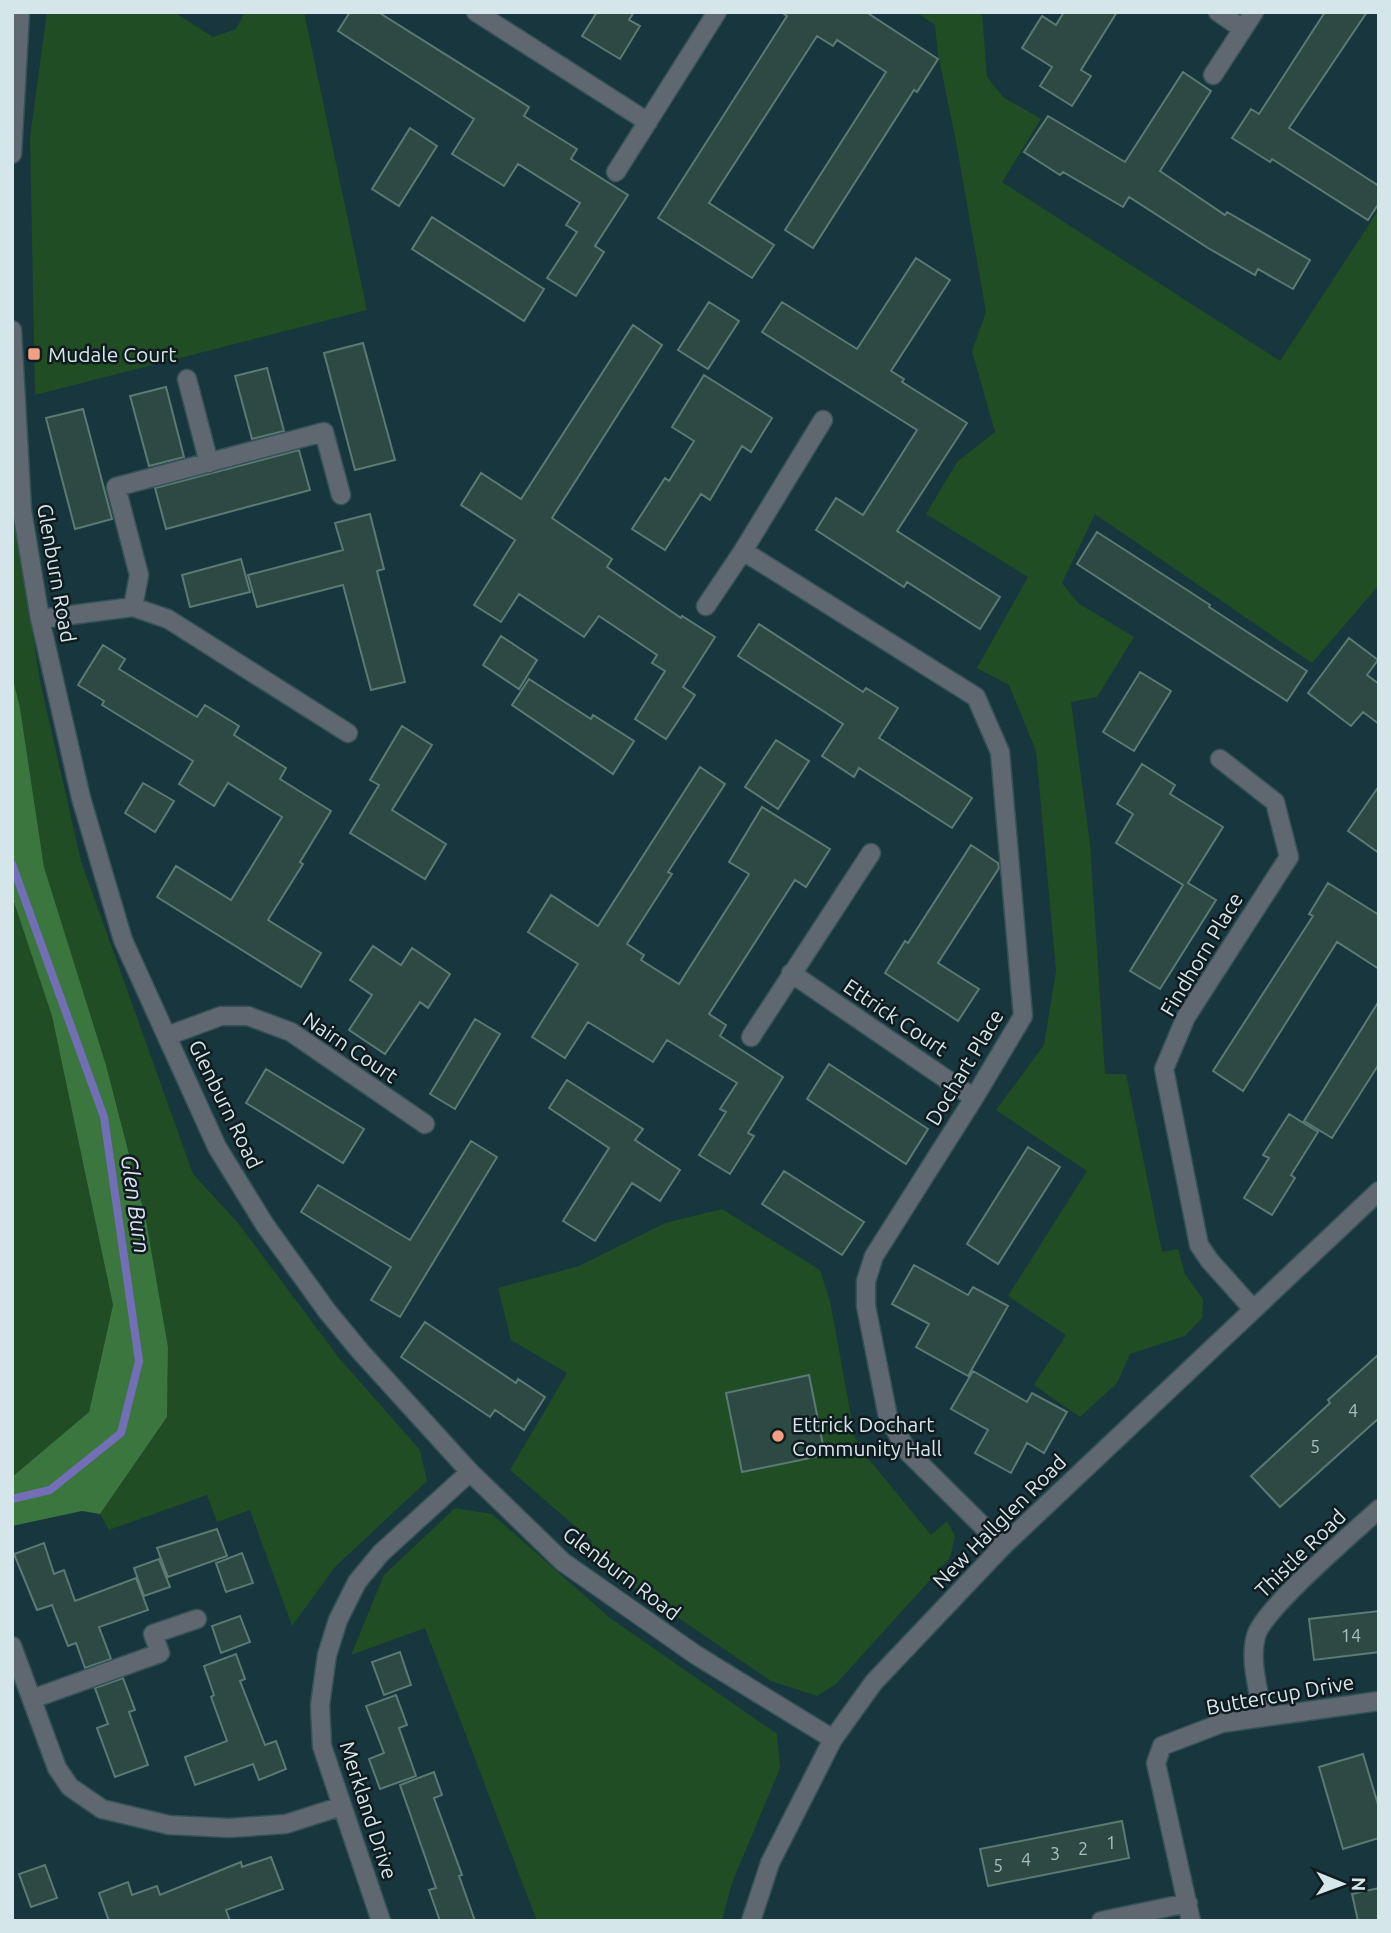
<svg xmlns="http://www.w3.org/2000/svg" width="1391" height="1933" font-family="Ubuntu,sans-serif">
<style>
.green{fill:#204d23}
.forest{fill:#3b763e}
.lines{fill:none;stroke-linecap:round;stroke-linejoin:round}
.stream{stroke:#726fb6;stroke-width:8}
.building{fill:#2c4a43;stroke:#5a7a73;stroke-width:2}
.minor-casing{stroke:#365259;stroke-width:21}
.tertiary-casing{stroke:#365259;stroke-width:21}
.minor{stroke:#5f6870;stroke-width:18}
.tertiary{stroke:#5f6870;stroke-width:18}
.poi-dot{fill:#f39f82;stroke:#0f1b1e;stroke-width:2.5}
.labels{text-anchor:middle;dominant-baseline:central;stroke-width:5;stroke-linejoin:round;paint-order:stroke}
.number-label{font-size:18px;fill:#abbfc0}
.poi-label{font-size:21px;fill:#d5e6ea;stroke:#0f1b1e;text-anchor:start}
.street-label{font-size:21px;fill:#d5e6ea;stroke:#0f1b1e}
.water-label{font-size:23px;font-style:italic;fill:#dfe0f4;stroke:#0f1b1e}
</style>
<rect width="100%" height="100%" fill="#18363d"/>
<path class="green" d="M 47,12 L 174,12 L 213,37 L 236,29 L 245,12 L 304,12 L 367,310 L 35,395 L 30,137 Z
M 916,12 L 982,12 L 987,77 L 1003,97 L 1041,119 L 1002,182 L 1280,361 L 1379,209 L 1379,585 L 1312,663 L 1095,514 L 1062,583 L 1078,603 L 1134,637 L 1097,697 L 1071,702 L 1090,844 L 1105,1074 L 1126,1074 L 1162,1252 L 1178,1249 L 1185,1274 L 1203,1299 L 1202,1318 L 1185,1336 L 1130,1354 L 1117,1383 L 1080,1417 L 1034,1385 L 1066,1335 L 1008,1296 L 1087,1171 L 996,1110 L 1044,1045 L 1056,971 L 1036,751 L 1009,685 L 977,668 L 1028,577 L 926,514 L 957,462 L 995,432 L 972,351 L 986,312 L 956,142 L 938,54 L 935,25 Z
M 12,501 L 40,681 L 81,861 L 193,1174 L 238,1223 L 339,1358 L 420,1450 L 427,1481 L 335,1567 L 292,1626 L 250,1510 L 217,1522 L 207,1495 L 109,1530 L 100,1514 L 167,1417 L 168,1347 L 146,1220 L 106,1065 L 44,867 L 20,708 L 12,675 Z
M 12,896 L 52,1016 L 113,1305 L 89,1412 L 12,1477 Z
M 722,1209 L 820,1270 L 830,1301 L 855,1438 L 867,1457 L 931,1535 L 947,1521 L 955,1536 L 950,1558 L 836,1684 L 817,1696 L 771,1681 L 592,1559 L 591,1540 L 510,1470 L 567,1373 L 511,1340 L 498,1288 L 579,1266 L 665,1223 Z
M 455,1508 L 492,1514 L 610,1618 L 777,1734 L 780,1768 L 732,1883 L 722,1921 L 537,1921 L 425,1628 L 351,1655 L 384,1575 Z"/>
<path class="forest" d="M 12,675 L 20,708 L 44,867 L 106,1065 L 146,1220 L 168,1347 L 167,1417 L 100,1514 L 82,1511 L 12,1526 L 12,1477 L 89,1412 L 113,1305 L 52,1016 L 12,896 Z"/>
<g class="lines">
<path class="stream" d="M 12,864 L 104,1117 L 139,1361 L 121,1433 L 50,1490 L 12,1499"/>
</g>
<path class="building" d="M 350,12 L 378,12 L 529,107 L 524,116 L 577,149 L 571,159 L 628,195 L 595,246 L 604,252 L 576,296 L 547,278 L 577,232 L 566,225 L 580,203 L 518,164 L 504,186 L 452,154 L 474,119 L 338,31 Z
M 597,12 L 634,12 L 629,20 L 640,26 L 620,59 L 582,36 Z
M 781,12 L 866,12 L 938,59 L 917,92 L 914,90 L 813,248 L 785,230 L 886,72 L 837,40 L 833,46 L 817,36 L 709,203 L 774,245 L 752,278 L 658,218 L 787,16 Z
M 1064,12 L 1117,12 L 1081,70 L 1091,76 L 1072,106 L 1040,86 L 1052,67 L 1022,48 L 1042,16 L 1056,25 Z
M 1325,12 L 1367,12 L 1289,128 L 1379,186 L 1379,203 L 1368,220 L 1272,159 L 1270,162 L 1232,138 L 1251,109 L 1259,114 Z
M 1183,72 L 1211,91 L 1160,171 L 1225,215 L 1227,212 L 1310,260 L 1293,289 L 1258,269 L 1255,275 L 1208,248 L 1129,197 L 1123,207 L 1063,172 L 1060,175 L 1024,152 L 1048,116 L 1125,162 Z
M 410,128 L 437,146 L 399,206 L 372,189 Z
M 432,217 L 544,289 L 524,321 L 412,249 Z
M 916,258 L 950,280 L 891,371 L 904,379 L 902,382 L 967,423 L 897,531 L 1000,597 L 980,629 L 907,582 L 904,587 L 816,530 L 836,498 L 863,515 L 917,430 L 762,332 L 782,302 L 857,349 Z
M 709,302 L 739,321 L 708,369 L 678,350 Z
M 633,325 L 662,345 L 552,518 L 612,559 L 607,567 L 681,618 L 682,616 L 715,637 L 683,687 L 695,695 L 666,739 L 635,719 L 665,671 L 652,663 L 657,655 L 599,616 L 584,637 L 519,594 L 501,622 L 474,605 L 515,540 L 461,505 L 481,473 L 521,499 Z
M 363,343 L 395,460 L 355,470 L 324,353 Z
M 267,368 L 284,431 L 252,439 L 235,376 Z
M 704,375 L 772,418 L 751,452 L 742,446 L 710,500 L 701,494 L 665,550 L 632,529 L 665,478 L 669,481 L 694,441 L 672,427 Z
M 166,387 L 184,457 L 149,466 L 130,396 Z
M 83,409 L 112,519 L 75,529 L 46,418 Z
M 299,450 L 310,490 L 166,529 L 155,488 Z
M 370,514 L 384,569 L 377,571 L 405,682 L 371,690 L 343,585 L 257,607 L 248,575 L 343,550 L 335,523 Z
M 1097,532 L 1187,590 L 1210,605 L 1209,607 L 1307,671 L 1287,701 L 1077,564 Z
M 241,559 L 250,592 L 190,607 L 182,575 Z
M 759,624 L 863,692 L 866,688 L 898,708 L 879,738 L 972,798 L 952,828 L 859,768 L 854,777 L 822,756 L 843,724 L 738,656 Z
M 501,636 L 537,660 L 519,689 L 483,665 Z
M 1349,638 L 1378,660 L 1367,675 L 1379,684 L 1379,724 L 1363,712 L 1351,726 L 1308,693 Z
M 103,645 L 125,659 L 119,669 L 197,717 L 205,705 L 239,726 L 234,735 L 286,768 L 280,779 L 331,811 L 300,862 L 303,864 L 268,920 L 321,953 L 301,987 L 157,897 L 176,866 L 231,900 L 282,817 L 228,783 L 214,806 L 179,784 L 193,761 L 102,705 L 104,701 L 78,685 Z
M 1140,672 L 1171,691 L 1134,751 L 1103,732 Z
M 529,679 L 591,719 L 593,715 L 634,741 L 613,774 L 512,705 Z
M 402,726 L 432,745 L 392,810 L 446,844 L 425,879 L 350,833 L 379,785 L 370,780 Z
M 776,740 L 809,761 L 778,809 L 745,787 Z
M 1142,764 L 1175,785 L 1170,794 L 1223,827 L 1188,883 L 1216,900 L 1160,989 L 1130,971 L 1183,885 L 1116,843 L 1133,814 L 1117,804 Z
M 700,767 L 725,784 L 668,872 L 672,874 L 627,944 L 644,955 L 641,960 L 679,984 L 749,874 L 729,862 L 762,807 L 830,849 L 806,887 L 795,880 L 709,1014 L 726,1025 L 720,1036 L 783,1077 L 748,1133 L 754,1136 L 730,1174 L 699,1155 L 726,1112 L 720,1109 L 737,1083 L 667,1040 L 653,1062 L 588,1022 L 565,1058 L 532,1037 L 578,964 L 528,932 L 551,895 L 598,926 Z
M 143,783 L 174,801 L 155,832 L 125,813 Z
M 1379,786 L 1379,853 L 1348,831 Z
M 971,845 L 998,863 L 999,868 L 938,963 L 979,989 L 958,1021 L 885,973 L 905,941 L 908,943 Z
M 1328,883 L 1379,915 L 1379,969 L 1337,942 L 1243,1091 L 1213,1071 L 1313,916 L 1309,914 Z
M 373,946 L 401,965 L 412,948 L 450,974 L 428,1008 L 420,1002 L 385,1054 L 349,1030 L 372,995 L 350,980 Z
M 1379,1001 L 1379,1064 L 1332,1138 L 1304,1121 Z
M 475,1019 L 500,1034 L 455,1109 L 430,1094 Z
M 829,1064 L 928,1129 L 906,1164 L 807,1099 Z
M 266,1069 L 364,1129 L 343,1163 L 246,1103 Z
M 567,1080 L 643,1129 L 635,1140 L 680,1170 L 660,1201 L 632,1183 L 595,1241 L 563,1221 L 609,1148 L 549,1108 Z
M 1289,1114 L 1318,1132 L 1291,1175 L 1295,1178 L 1272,1215 L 1244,1198 L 1269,1158 L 1263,1155 Z
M 471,1141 L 497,1157 L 400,1317 L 371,1300 L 391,1267 L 301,1212 L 318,1185 L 410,1240 Z
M 1028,1147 L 1060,1167 L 998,1264 L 967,1244 Z
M 784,1171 L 864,1222 L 842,1255 L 762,1204 Z
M 914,1265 L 968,1295 L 973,1287 L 1008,1306 L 968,1376 L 916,1347 L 929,1324 L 892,1304 Z
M 425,1322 L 516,1383 L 518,1379 L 545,1397 L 524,1430 L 495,1410 L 490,1417 L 401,1357 Z
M 1379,1354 L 1379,1418 L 1280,1507 L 1251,1476 L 1330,1403 L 1328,1400 Z
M 973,1371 L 1027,1402 L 1032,1393 L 1067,1412 L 1044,1453 L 1027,1443 L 1011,1473 L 975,1453 L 988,1430 L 951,1409 Z
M 809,1375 L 825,1455 L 742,1472 L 726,1393 Z
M 217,1529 L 227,1556 L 168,1577 L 157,1548 Z
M 44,1543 L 54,1574 L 64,1570 L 75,1601 L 136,1578 L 148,1610 L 99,1627 L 111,1659 L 85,1668 L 76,1643 L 68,1646 L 52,1605 L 37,1610 L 14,1554 Z
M 242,1553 L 253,1583 L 226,1592 L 216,1563 Z
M 159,1559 L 170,1587 L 144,1596 L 134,1568 Z
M 1379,1611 L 1379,1652 L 1314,1660 L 1309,1619 Z
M 240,1616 L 250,1642 L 221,1653 L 212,1626 Z
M 400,1652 L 411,1685 L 384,1695 L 372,1662 Z
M 236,1654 L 245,1679 L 240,1681 L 265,1745 L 276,1741 L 286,1769 L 259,1780 L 253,1764 L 195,1785 L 185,1757 L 227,1741 L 211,1697 L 214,1695 L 204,1666 Z
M 123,1678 L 135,1710 L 129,1712 L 148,1765 L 115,1777 L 97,1728 L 108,1724 L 95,1688 Z
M 396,1695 L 407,1725 L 399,1728 L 416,1776 L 380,1789 L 369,1759 L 384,1753 L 366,1706 Z
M 1363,1754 L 1379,1808 L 1379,1838 L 1343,1849 L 1319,1767 Z
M 434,1772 L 442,1795 L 434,1798 L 462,1875 L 459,1876 L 475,1921 L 440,1921 L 429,1890 L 436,1888 L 400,1785 Z
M 1122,1821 L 1129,1858 L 988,1886 L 980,1849 Z
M 271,1857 L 283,1889 L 226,1910 L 230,1921 L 109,1921 L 99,1893 L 128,1882 L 132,1895 L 157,1886 L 160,1895 L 241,1862 L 242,1867 Z
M 45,1865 L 57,1898 L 31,1907 L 19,1874 Z
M 1379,1888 L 1379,1921 L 1358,1921 L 1352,1894 Z"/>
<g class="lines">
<g class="minor-casing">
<path id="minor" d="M 476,12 L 648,122
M 1218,12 L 1243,29
M 1213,75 L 1254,12
M 12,154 L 20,12
M 616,172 L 717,12
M 12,330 L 22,510 L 40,619 L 81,798 L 123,940 L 217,1147 L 265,1225 L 327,1311 L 360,1351 L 470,1472 L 563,1562 L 696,1655 L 833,1739
M 187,379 L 209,463
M 743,551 L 976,697 L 1000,752 L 1023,1016 L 974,1098 L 874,1256 L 866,1281 L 866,1306 L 888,1417 L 908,1452 L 1003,1546
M 706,606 L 743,551 L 823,420
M 133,607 L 139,575 L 116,487 L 324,432 L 341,495
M 40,619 L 133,607 L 168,619 L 348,733
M 1220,759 L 1275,802 L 1289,857 L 1186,1017 L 1164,1069 L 1199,1245 L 1210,1261 L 1253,1309
M 791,973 L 974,1098
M 167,1036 L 221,1016 L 248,1016 L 291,1032 L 425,1124
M 751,1037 L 871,853
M 12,1646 L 57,1768 L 70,1787 L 102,1809 L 169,1825 L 229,1828 L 286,1824 L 342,1806
M 32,1699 L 160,1653 L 153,1634 L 197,1619
M 1263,1716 C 1259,1691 1249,1661 1256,1636 C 1263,1609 1354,1532 1379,1509
M 381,1921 L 322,1746 L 320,1705 L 327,1655 L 338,1620 L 357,1582 L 381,1553 L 470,1472
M 1101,1921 L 1188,1903
M 1191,1921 L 1156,1763 L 1162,1746 L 1222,1723 L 1379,1701"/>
</g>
<g class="tertiary-casing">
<path id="tertiary" d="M 751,1921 L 770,1863 L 833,1739 L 874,1682 L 1003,1546 L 1379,1191"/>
</g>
<use href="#minor" class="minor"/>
<use href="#tertiary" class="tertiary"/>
</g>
<g class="poi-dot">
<rect x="27" y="347" width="14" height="14" rx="3.5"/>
<circle cx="778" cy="1436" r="7"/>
</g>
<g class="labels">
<g class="number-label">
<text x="1353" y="1410">4</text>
<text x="1315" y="1446">5</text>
<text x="1351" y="1635">14</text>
<text x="1111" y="1842">1</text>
<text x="1083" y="1848">2</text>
<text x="1055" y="1853">3</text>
<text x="1026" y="1859">4</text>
<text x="998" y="1865">5</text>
</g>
<g class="poi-label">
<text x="48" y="354">Mudale Court</text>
<text x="792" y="1424">Ettrick Dochart<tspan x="792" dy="24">Community Hall</tspan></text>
</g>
<g class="street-label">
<text transform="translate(57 573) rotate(80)">Glenburn Road</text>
<text transform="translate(1201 954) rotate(-59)">Findhorn Place</text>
<text transform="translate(896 1017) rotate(34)">Ettrick Court</text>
<text transform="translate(351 1047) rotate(34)">Nairn Court</text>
<text transform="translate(964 1067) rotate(-59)">Dochart Place</text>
<text transform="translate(226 1104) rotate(64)">Glenburn Road</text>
<text transform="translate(999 1521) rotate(-45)">New Hallglen Road</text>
<text transform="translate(1300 1553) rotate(-44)">Thistle Road</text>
<text transform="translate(622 1573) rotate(37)">Glenburn Road</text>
<text transform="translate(1280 1694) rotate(-10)">Buttercup Drive</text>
<text transform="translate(369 1810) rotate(72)">Merkland Drive</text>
</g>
<g class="water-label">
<text transform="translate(136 1204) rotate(82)">Glen Burn</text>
</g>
</g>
<rect width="1391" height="1933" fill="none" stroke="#d5e6ea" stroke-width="28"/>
<g transform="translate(1342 1884) rotate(91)" stroke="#0f1b1e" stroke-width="5" paint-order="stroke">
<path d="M0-5L12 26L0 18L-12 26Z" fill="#d5e6ea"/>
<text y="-10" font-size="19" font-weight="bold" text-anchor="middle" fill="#d5e6ea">N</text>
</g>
</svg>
